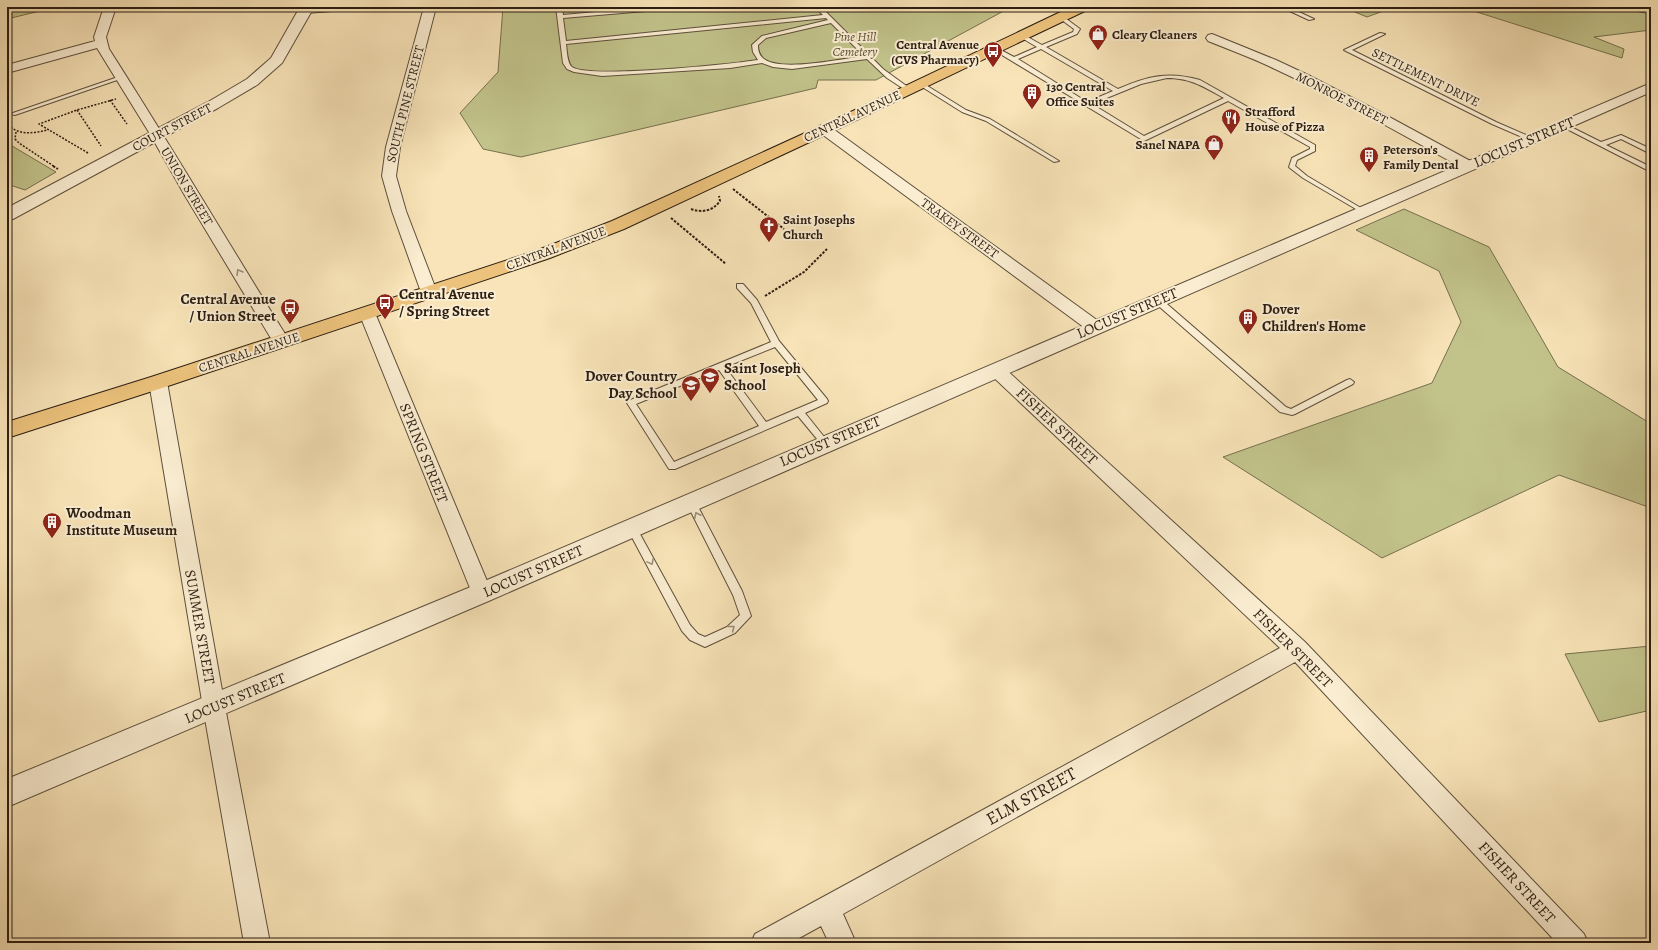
<svg xmlns="http://www.w3.org/2000/svg" width="1658" height="950" font-family="Alegreya,serif">
<style>
.green{fill:#c2c38b;stroke:#76704e}
.lines{fill:none;stroke-linecap:round;stroke-linejoin:round}
.service-casing{stroke:#5e4f3c;stroke-width:2}
.minor-casing{stroke:#5e4f3c;stroke-width:2}
.tertiary-casing{stroke:#5e4f3c;stroke-width:2}
.primary-casing{stroke:#2b1d12;stroke-width:2}
.path-far1{stroke:#2b1d12;stroke-width:1.5;stroke-dasharray:2 1.5;stroke-linecap:butt}
.path{stroke:#2b1d12;stroke-width:2;stroke-dasharray:2.5 1.5;stroke-linecap:butt}
.service{fill:#faedd1;fill-rule:evenodd}
.minor{fill:#faedd1;fill-rule:evenodd}
.tertiary{fill:#faedd1;fill-rule:evenodd}
.primary{fill:#ecc27c;fill-rule:evenodd}
.oneway{stroke:#9d8f7b}
.labels{text-anchor:middle;dominant-baseline:central;stroke-width:4;stroke-linejoin:round;paint-order:stroke}
.far-poi-label{font-size:13px;font-weight:bold;fill:#2b1d12;stroke:#faedd1;text-anchor:start}
.far-park-label{font-size:13px;font-style:italic;fill:#584f36;stroke:#faedd1}
.far-street-label{font-size:13px;fill:#2b1d12;stroke:#faedd1}
.street-label{font-size:15px;fill:#2b1d12;stroke:#faedd1}
.poi-label{font-size:15px;font-weight:bold;fill:#2b1d12;stroke:#faedd1;text-anchor:start}
.near-street-label{font-size:18px;fill:#2b1d12;stroke:#faedd1}
</style>
<rect width="100%" height="100%" fill="#f8e4b8"/>
<filter id="stains"><feTurbulence type="fractalNoise" baseFrequency=".005" numOctaves="4"/><feColorMatrix values="0 0 0 0 .2 0 0 0 0 .09 0 0 0 0 .02 0 0 0 .5 -.17"/></filter>
<radialGradient id="worn" r=".72"><stop offset=".6" stop-color="#630" stop-opacity="0"/><stop offset="1" stop-color="#630" stop-opacity=".3"/></radialGradient>
<path class="green" d="M 7,7 L 37,7 L 40,11 L 7,19 Z
M 503,7 L 1011,7 L 876,80 L 818,80 L 816,88 L 521,157 L 483,149 L 460,113 L 498,72 Z
M 1368,7 L 1394,7 L 1367,17 L 1355,12 Z
M 1461,7 L 1611,7 L 1651,14 L 1651,30 L 1594,37 L 1624,49 L 1622,58 Z
M 7,143 L 56,172 L 25,190 L 7,184 Z
M 1404,209 L 1489,247 L 1558,367 L 1648,422 L 1651,421 L 1651,508 L 1559,475 L 1382,558 L 1223,457 L 1432,383 L 1461,322 L 1439,271 L 1356,230 Z
M 1651,646 L 1651,710 L 1599,722 L 1565,654 Z"/>
<g class="lines">
<g class="service-casing">
<path id="service" d="M 556,7 L 562,7 L 563,15 L 651,7 L 672,7 L 669,9 L 563,18 L 566,41 L 823,15 L 815,7 L 821,7 L 883,69 L 912,90 L 907,91 L 887,78 L 867,59 L 792,69 L 773,67 L 762,63 L 730,68 L 602,76 L 574,72 L 567,69 L 563,63 ZM 826,18 L 828,20 L 762,36 L 752,45 L 753,52 L 758,60 C 731,64 589,79 572,67 C 567,63 567,51 566,44 ZM 831,23 L 864,56 C 841,59 782,72 764,59 C 759,55 758,51 758,45 L 766,38 Z
M 1281,7 L 1288,7 L 1314,19 L 1309,20 Z
M 1061,15 L 1080,29 L 1077,34 L 1046,47 L 1118,89 C 1148,76 1168,71 1200,80 L 1315,145 L 1315,151 L 1297,160 L 1295,166 L 1307,176 L 1366,211 L 1365,212 L 1361,212 L 1303,178 L 1290,168 L 1289,167 L 1292,158 L 1310,149 L 1310,147 L 1228,101 L 1144,141 L 992,49 L 997,48 L 1014,57 L 1037,47 L 1020,37 L 1020,35 L 1024,35 L 1042,45 L 1073,32 L 1074,29 L 1059,18 L 1058,17 ZM 1041,49 L 1113,91 L 1087,102 L 1018,59 ZM 1167,78 C 1191,78 1204,87 1224,98 L 1144,136 L 1092,104 L 1141,84 Z
M 1380,33 L 1385,34 L 1352,50 L 1496,122 L 1533,138 L 1533,140 L 1529,140 L 1492,124 L 1344,50 Z
M 118,77 L 123,78 L 15,115 L 10,114 Z
M 921,82 L 966,110 L 990,119 L 1059,161 L 1054,162 L 986,121 L 962,112 L 919,85 L 918,84 Z
M 1563,123 L 1601,142 L 1621,135 L 1651,149 L 1651,154 L 1621,139 L 1606,145 L 1651,167 L 1651,172 L 1561,126 L 1560,125 Z
M 737,284 L 743,284 L 757,300 L 779,341 L 827,399 L 828,401 L 827,403 L 805,413 L 829,443 L 828,445 L 822,445 L 798,416 L 675,469 L 669,469 L 627,403 L 628,401 L 771,342 L 751,303 L 737,288 ZM 775,347 L 818,400 L 766,422 L 725,367 ZM 719,370 L 759,426 L 674,462 L 636,404 Z
M 1157,297 L 1160,298 L 1286,407 L 1291,409 L 1347,380 L 1350,379 L 1354,382 L 1353,384 L 1295,414 L 1292,415 L 1280,412 L 1154,302 L 1153,300 Z
M 691,498 L 694,499 L 742,591 L 751,616 L 735,633 L 705,647 L 690,640 L 682,631 L 627,528 L 629,525 L 632,524 L 635,525 L 690,625 L 698,634 L 705,637 L 727,627 L 740,615 L 733,595 L 686,502 L 688,499 Z"/>
</g>
<g class="minor-casing">
<path id="minor" d="M 104,7 L 116,7 L 106,37 L 109,49 C 170,144 227,241 287,337 L 289,341 L 287,345 L 281,347 L 275,345 L 184,194 L 150,134 L 97,48 L 7,73 L 7,65 L 95,41 L 94,37 Z
M 304,7 L 351,7 L 349,9 L 345,10 L 306,13 L 302,12 L 300,10 Z
M 424,7 L 436,7 L 400,147 L 396,176 L 406,211 L 437,292 L 435,296 L 429,297 L 423,296 L 421,292 L 392,211 L 382,176 L 386,147 Z
M 1212,34 L 1276,60 L 1308,75 L 1380,112 L 1474,163 L 1476,166 L 1474,169 L 1469,170 L 1464,169 C 1402,134 1340,99 1275,69 C 1253,58 1230,50 1208,41 L 1206,38 L 1208,35 Z
M 824,125 L 829,126 L 1101,323 L 1103,327 L 1101,331 L 1095,333 L 1089,331 L 819,132 L 817,129 L 819,126 Z
M 367,307 L 373,309 L 375,313 L 492,593 L 489,599 L 482,602 L 475,599 L 472,593 L 359,313 L 361,309 Z
M 996,364 L 1002,366 L 1305,642 L 1584,934 L 1588,943 L 1557,943 L 1295,662 L 843,914 L 856,943 L 829,943 L 821,926 L 790,943 L 751,943 L 755,934 L 1280,648 L 990,374 L 987,370 L 990,366 Z
M 158,376 L 164,378 L 167,382 L 225,707 L 270,943 L 244,943 L 203,707 L 149,382 L 152,378 Z"/>
</g>
<g class="tertiary-casing">
<path id="tertiary" d="M 300,7 L 314,7 L 282,63 L 257,85 L 218,108 L 13,219 L 7,220 L 7,208 L 208,102 L 247,79 L 271,58 Z
M 1651,83 L 1651,92 L 491,600 L 7,807 L 7,779 L 473,586 Z"/>
</g>
<g class="primary-casing">
<path id="primary" d="M 1071,7 L 1089,7 L 1087,10 L 848,124 L 624,229 L 550,258 L 165,387 L 7,438 L 7,422 L 151,377 L 538,250 L 612,221 L 838,118 Z"/>
</g>
<path class="path-far1" d="M 110,100 L 127,124
M 77,110 L 101,146
M 8,125 C 20,136 33,133 48,130
M 16,132 L 15,139 L 19,143 L 55,167
M 88,153 L 39,124 L 77,110 L 116,99"/>
<path class="path" d="M 53,166 L 58,169
M 733,189 L 784,229
M 691,209 C 702,213 713,211 720,201 L 719,196
M 671,218 L 726,264
M 765,296 L 804,272 L 827,249"/>
<use href="#service" class="service"/>
<use href="#minor" class="minor"/>
<use href="#tertiary" class="tertiary"/>
<use href="#primary" class="primary"/>
</g>
<defs><path id="oneway-chevron" d="M-2-3.5L2.5 0L-2 3.5" fill="none" stroke-width="1.6" stroke-linecap="round" stroke-linejoin="round"/></defs>
<g class="oneway">
<use href="#oneway-chevron" transform="translate(239 272) rotate(-121)"/>
<use href="#oneway-chevron" transform="translate(697 515) rotate(-116)"/>
<use href="#oneway-chevron" transform="translate(651 562) rotate(62)"/>
<use href="#oneway-chevron" transform="translate(732 628) rotate(-38)"/>
</g>
<defs>
<g id="shop-pin" transform="scale(1)"><path d="M0 17L-7.5 6A9.5 9.5 0 1 1 7.5 6Z" fill="#8f2418" stroke="#faedd1"/><path d="M-5-2.5h2.3a2.7 3.5 0 0 1 5.4 0H5L5.5 6h-11ZM-1.5-2.5h3a1.5 2.3 0 0 0-3 0Z" fill="#fff"/></g>
<g id="bus-pin" transform="scale(1)"><path d="M0 17L-7.5 6A9.5 9.5 0 1 1 7.5 6Z" fill="#8f2418" stroke="#faedd1"/><path d="M-5-6H5V4H4V6H2V4H-2V6H-4V4H-5ZM-3.5-4V0h7V-4ZM-3.5 1.2v1.5H-2V1.2ZM2 1.2v1.5H3.5V1.2Z" fill="#fff"/></g>
<g id="building-pin" transform="scale(1)"><path d="M0 17L-7.5 6A9.5 9.5 0 1 1 7.5 6Z" fill="#8f2418" stroke="#faedd1"/><path d="M-4-6H4V6H1V3H-1V6H-4ZM-2.5-4.3h1.7v1.8h-1.7ZM.8-4.3h1.7v1.8H.8ZM-2.5-1h1.7V.8h-1.7ZM.8-1h1.7V.8H.8Z" fill="#fff"/></g>
<g id="restaurant-pin" transform="scale(1)"><path d="M0 17L-7.5 6A9.5 9.5 0 1 1 7.5 6Z" fill="#8f2418" stroke="#faedd1"/><path d="M-5-6h1v4h1v-4h1v4h1v-4h1v5L-1.5 .5V6h-2V.5L-5-1ZM5-6V6H3V1.5H1.5Q1.5-4 5-6Z" fill="#fff"/></g>
<g id="church-pin" transform="scale(1)"><path d="M0 17L-7.5 6A9.5 9.5 0 1 1 7.5 6Z" fill="#8f2418" stroke="#faedd1"/><path d="M-1.2-6h2.4v3.5h3.3v2.4h-3.3V6h-2.4V-.1h-3.3v-2.4h3.3Z" fill="#fff"/></g>
<g id="school-pin" transform="scale(1)"><path d="M0 17L-7.5 6A9.5 9.5 0 1 1 7.5 6Z" fill="#8f2418" stroke="#faedd1"/><path d="M0-5L7-2L0 1L-7-2ZM-4 1L0 2.5L4 1V4Q0 6-4 4Z" fill="#fff"/></g>
</defs>
<g fill-rule="evenodd">
<use href="#shop-pin" x="1098" y="34"/>
<use href="#bus-pin" x="993" y="51"/>
<use href="#building-pin" x="1032" y="93"/>
<use href="#restaurant-pin" x="1231" y="118"/>
<use href="#shop-pin" x="1214" y="144"/>
<use href="#building-pin" x="1369" y="156"/>
<use href="#church-pin" x="769" y="226"/>
<use href="#bus-pin" x="385" y="303"/>
<use href="#bus-pin" x="290" y="308"/>
<use href="#building-pin" x="1248" y="318"/>
<use href="#school-pin" x="710" y="377"/>
<use href="#school-pin" x="691" y="385"/>
<use href="#building-pin" x="52" y="522"/>
</g>
<g class="labels">
<g class="far-poi-label">
<text x="1112" y="34">Cleary Cleaners</text>
<text x="979" y="44" text-anchor="end">Central Avenue<tspan x="979" dy="15">(CVS Pharmacy)</tspan></text>
<text x="1046" y="86">130 Central<tspan x="1046" dy="15">Office Suites</tspan></text>
<text x="1245" y="111">Strafford<tspan x="1245" dy="15">House of Pizza</tspan></text>
<text x="1200" y="144" text-anchor="end">Sanel NAPA</text>
<text x="1383" y="149">Peterson's<tspan x="1383" dy="15">Family Dental</tspan></text>
<text x="783" y="219">Saint Josephs<tspan x="783" dy="15">Church</tspan></text>
</g>
<g class="far-park-label">
<text x="855" y="36">Pine Hill<tspan x="855" dy="15">Cemetery</tspan></text>
</g>
<g class="far-street-label">
<text transform="translate(1426 77) rotate(26)">SETTLEMENT DRIVE</text>
<text transform="translate(1342 98) rotate(27)">MONROE STREET</text>
<text transform="translate(405 104) rotate(-76)">SOUTH PINE STREET</text>
<text transform="translate(852 116) rotate(-25)">CENTRAL AVENUE</text>
<text transform="translate(172 127) rotate(-28)">COURT STREET</text>
<text transform="translate(187 186) rotate(59)">UNION STREET</text>
<text transform="translate(960 228) rotate(36)">TRAKEY STREET</text>
<text transform="translate(556 248) rotate(-20)">CENTRAL AVENUE</text>
<text transform="translate(249 352) rotate(-18)">CENTRAL AVENUE</text>
</g>
<g class="street-label">
<text transform="translate(1524 142) rotate(-23)">LOCUST STREET</text>
<text transform="translate(1127 313) rotate(-23)">LOCUST STREET</text>
<text transform="translate(1057 426) rotate(43)">FISHER STREET</text>
<text transform="translate(830 441) rotate(-23)">LOCUST STREET</text>
<text transform="translate(424 453) rotate(68)">SPRING STREET</text>
<text transform="translate(533 571) rotate(-24)">LOCUST STREET</text>
<text transform="translate(200 627) rotate(80)">SUMMER STREET</text>
<text transform="translate(1293 648) rotate(45)">FISHER STREET</text>
<text transform="translate(235 698) rotate(-23)">LOCUST STREET</text>
<text transform="translate(1517 882) rotate(47)">FISHER STREET</text>
</g>
<g class="poi-label">
<text x="399" y="294">Central Avenue<tspan x="399" dy="17">/ Spring Street</tspan></text>
<text x="276" y="299" text-anchor="end">Central Avenue<tspan x="276" dy="17">/ Union Street</tspan></text>
<text x="1262" y="309">Dover<tspan x="1262" dy="17">Children's Home</tspan></text>
<text x="724" y="368">Saint Joseph<tspan x="724" dy="17">School</tspan></text>
<text x="677" y="376" text-anchor="end">Dover Country<tspan x="677" dy="17">Day School</tspan></text>
<text x="66" y="513">Woodman<tspan x="66" dy="17">Institute Museum</tspan></text>
</g>
<g class="near-street-label">
<text transform="translate(1031 796) rotate(-29)">ELM STREET</text>
</g>
</g>
<rect width="1658" height="950" fill="none" stroke="#f8e4b8" stroke-width="24"/>
<rect x="8" y="8" width="1642" height="934" fill="none" stroke="#2b1d12" stroke-width="2"/>
<rect x="12" y="12" width="1634" height="926" fill="none" stroke="#2b1d12"/>
<rect width="100%" height="100%" filter="url(#stains)"/>
<rect width="100%" height="100%" fill="url(#worn)"/>
</svg>
